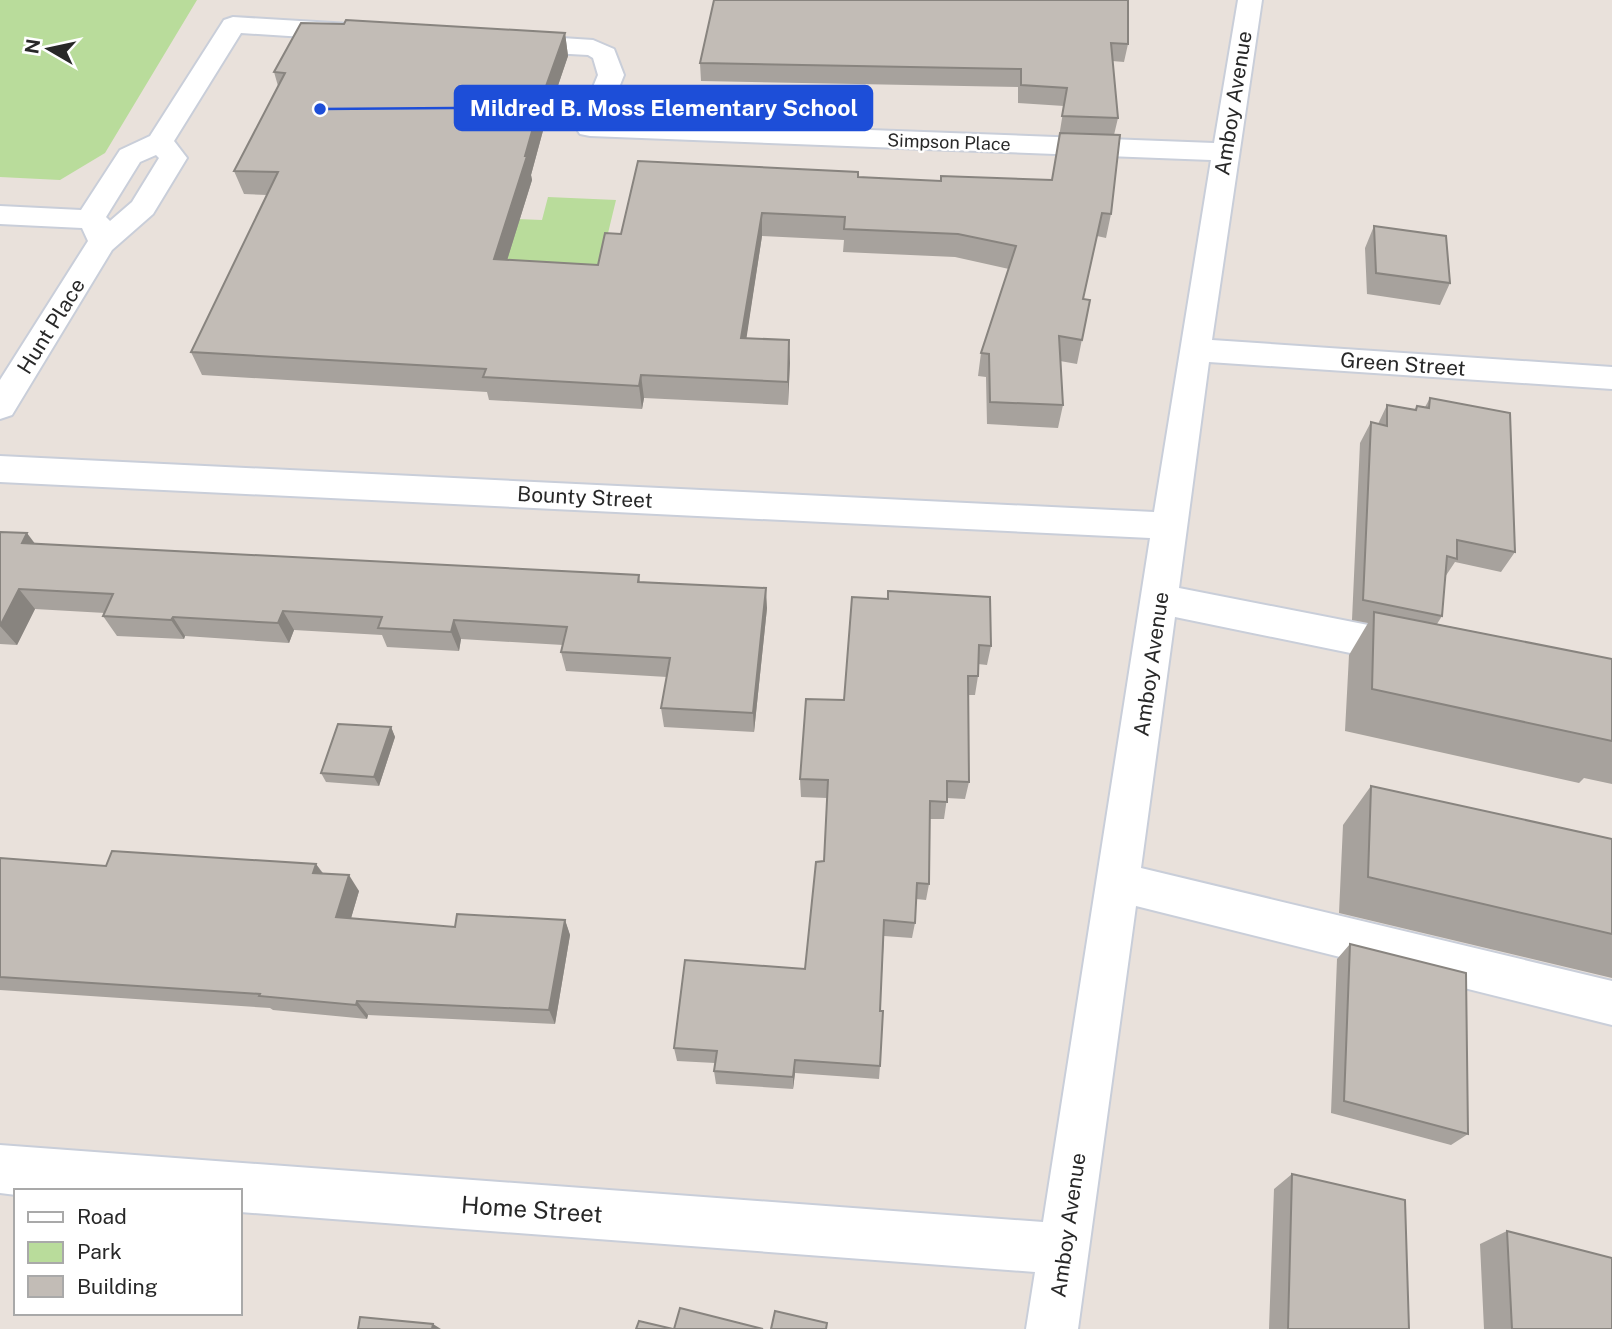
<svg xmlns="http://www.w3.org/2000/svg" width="1612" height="1329" font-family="'Public Sans',sans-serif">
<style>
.green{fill:#b9dc9b}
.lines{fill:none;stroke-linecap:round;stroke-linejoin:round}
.minor-casing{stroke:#c9ced9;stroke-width:4}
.minor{fill:#fff;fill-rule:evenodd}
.wall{fill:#a7a29d}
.shaded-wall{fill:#88847f}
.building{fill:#c2bcb6;stroke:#88847f;stroke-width:2}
.labels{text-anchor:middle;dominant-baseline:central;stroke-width:5;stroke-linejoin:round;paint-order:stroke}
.far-street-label{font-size:18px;fill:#282828;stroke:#fff}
.street-label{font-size:21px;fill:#282828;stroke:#fff}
.near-street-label{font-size:24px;fill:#282828;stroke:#fff}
.leader{fill:none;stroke:#1d4ed8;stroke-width:2.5}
.callout-dot{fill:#1d4ed8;stroke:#fff;stroke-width:2.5}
.callout{fill:#1d4ed8;stroke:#1d4ed8;stroke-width:2.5}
.callout-label{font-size:23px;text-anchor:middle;font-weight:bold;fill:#fff}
</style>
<rect width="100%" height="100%" fill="#e9e1db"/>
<path class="green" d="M 0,0 L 197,0 L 105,153 L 60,180 L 0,177 Z
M 548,197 L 616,200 L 596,283 L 283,232 L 517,219 L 542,220 Z"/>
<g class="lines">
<g class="minor-casing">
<path id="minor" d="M 1238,0 L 1262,0 L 1212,340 L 1612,367 L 1612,389 L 1209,362 L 1179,588 L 1409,633 L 1422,638 L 1428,649 L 1422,660 L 1409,665 L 1175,617 L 1141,868 L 1612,981 L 1612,1025 L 1136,906 L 1078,1329 L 1026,1329 L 1035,1272 L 240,1212 L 240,1191 L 16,1191 L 16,1195 L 0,1193 L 0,1145 L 1043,1222 L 1150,538 L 0,482 L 0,456 L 1154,512 L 1211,160 L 590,136 L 580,134 L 576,128 L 598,75 L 593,58 L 588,55 L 515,51 L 506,48 L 502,43 L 506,38 L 515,35 L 593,40 L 614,49 L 624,75 L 606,120 L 1214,143 Z
M 233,17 L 350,24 L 359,27 L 363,32 L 359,37 L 350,40 L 241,33 L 174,141 L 187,158 L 153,214 L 112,250 L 12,415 L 0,419 L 0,380 L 88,241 L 82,228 L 0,224 L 0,206 L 81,210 L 120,150 L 150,136 L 224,20 ZM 156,155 L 159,158 L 132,202 L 110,221 L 106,217 L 140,162 Z"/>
</g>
<use href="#minor" class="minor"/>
</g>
<path class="wall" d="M 714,0 L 1128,44 L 1124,62 L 1112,61 L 1118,118 L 1114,135 L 1111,214 L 1106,238 L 1097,236 L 1083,299 L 1090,300 L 1077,364 L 1060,361 L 1063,405 L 1058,428 L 987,424 L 986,377 L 978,376 L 981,353 L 1009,269 L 955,257 L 843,252 L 844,240 L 762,236 L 746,338 L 789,340 L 788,405 L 644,398 L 642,409 L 489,400 L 487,392 L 202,375 L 191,352 L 267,195 L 244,194 L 234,171 L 278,86 L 274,72 L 565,33 L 568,56 L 544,127 L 531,175 L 532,180 L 507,260 L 598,265 L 621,234 L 858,177 L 941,181 L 1052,180 L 1064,106 L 1018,103 L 1018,87 L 701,81 L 700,63 Z
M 1374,226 L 1450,283 L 1440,305 L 1367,294 L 1365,248 Z
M 1430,398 L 1515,552 L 1501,572 L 1455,562 L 1445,577 L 1442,616 L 1437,624 L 1612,659 L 1612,784 L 1584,778 L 1579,783 L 1345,731 L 1349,655 L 1368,623 L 1352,620 L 1360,443 L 1371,422 L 1378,424 L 1387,405 L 1415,410 L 1417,406 L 1425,407 Z
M 0,532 L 35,544 L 639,575 L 640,582 L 767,608 L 754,732 L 664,727 L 661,708 L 667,677 L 566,671 L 561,652 L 563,645 L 461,639 L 459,651 L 387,647 L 382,635 L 294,630 L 289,643 L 185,636 L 184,639 L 117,636 L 103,616 L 105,613 L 35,609 L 17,645 L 0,644 Z
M 852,597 L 991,646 L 987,665 L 978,664 L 978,676 L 975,695 L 968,695 L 969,782 L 965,799 L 947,798 L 944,819 L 930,819 L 929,884 L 926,900 L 916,899 L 915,923 L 912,938 L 884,936 L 880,1011 L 880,1066 L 879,1079 L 795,1073 L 793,1089 L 716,1084 L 714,1071 L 715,1063 L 677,1061 L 674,1048 L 805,969 L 824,861 L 827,798 L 801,797 L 800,779 L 844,700 Z
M 391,727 L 395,737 L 379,786 L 326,782 L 321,773 Z
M 1371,786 L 1612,839 L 1612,978 L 1339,913 L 1343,825 Z
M 0,858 L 106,866 L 316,864 L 323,873 L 359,891 L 351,918 L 455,927 L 565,920 L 570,935 L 555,1024 L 368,1015 L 367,1019 L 273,1010 L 270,1008 L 0,990 Z
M 1350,944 L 1468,1134 L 1451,1145 L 1331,1113 L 1337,959 Z
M 1292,1174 L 1409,1329 L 1269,1329 L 1274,1189 Z
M 1507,1231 L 1612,1329 L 1484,1329 L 1480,1244 Z"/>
<path class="shaded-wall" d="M 565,33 L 568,56 L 544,127 L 531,175 L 532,180 L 500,283 L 494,259 L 540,103 Z
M 762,213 L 762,236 L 743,361 L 741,338 Z
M 789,340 L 790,363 L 788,405 L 788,382 Z
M 641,375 L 644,398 L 642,409 L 639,386 Z
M 27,533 L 42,553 L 22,543 Z
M 766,588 L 767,608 L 754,732 L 753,713 Z
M 19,589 L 35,609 L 17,645 L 0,626 Z
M 283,611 L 294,630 L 289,643 L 278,623 Z
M 173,617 L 185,636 L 184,639 L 171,620 Z
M 454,620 L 461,639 L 459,651 L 451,632 Z
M 391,727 L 395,737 L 379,786 L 374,777 Z
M 316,864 L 327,880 L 313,873 Z
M 349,875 L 359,891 L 347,932 L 336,917 Z
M 565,920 L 570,935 L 555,1024 L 549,1010 Z
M 357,1001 L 368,1015 L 367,1019 L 356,1005 Z
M 795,1060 L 795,1073 L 793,1089 L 793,1077 Z
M 433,1324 L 441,1329 L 432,1329 Z"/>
<path class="building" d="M 714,0 L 1128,0 L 1128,44 L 1111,43 L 1118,118 L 1062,116 L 1067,88 L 1021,85 L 1021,69 L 700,63 Z
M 346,20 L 565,33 L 540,103 L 525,156 L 527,156 L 494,259 L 598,265 L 605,233 L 621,234 L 638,161 L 858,172 L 858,177 L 941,181 L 941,176 L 1052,180 L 1060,133 L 1120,135 L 1111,214 L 1102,213 L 1083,299 L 1090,300 L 1082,340 L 1059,336 L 1063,405 L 990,402 L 989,354 L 981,353 L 1016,246 L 958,234 L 844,229 L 845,217 L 762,213 L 741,338 L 789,340 L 788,382 L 641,375 L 639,386 L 483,377 L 486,369 L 191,352 L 278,172 L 234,171 L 285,73 L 274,72 L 301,23 L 344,24 Z
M 1374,226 L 1446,236 L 1450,283 L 1376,273 Z
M 1430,398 L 1510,413 L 1515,552 L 1457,540 L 1457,559 L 1447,556 L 1442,616 L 1363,600 L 1371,422 L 1387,426 L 1387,405 L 1416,410 L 1417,406 L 1429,408 Z
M 0,532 L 27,533 L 22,543 L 639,575 L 638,582 L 766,588 L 753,713 L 661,708 L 670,658 L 561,652 L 567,627 L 454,620 L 451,632 L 378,628 L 382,617 L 283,611 L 278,623 L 173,617 L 171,620 L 103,616 L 113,594 L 19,589 L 0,626 Z
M 888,591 L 990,597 L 991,646 L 979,645 L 978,676 L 968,676 L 969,782 L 947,781 L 947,802 L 930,801 L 929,884 L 917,883 L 915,923 L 884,920 L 880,1011 L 883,1011 L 880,1066 L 795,1060 L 793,1077 L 714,1071 L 717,1051 L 674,1048 L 685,960 L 805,969 L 816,862 L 824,861 L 828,780 L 800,779 L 806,699 L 844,700 L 852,597 L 888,599 Z
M 1374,612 L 1612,659 L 1612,741 L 1372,689 Z
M 338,724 L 391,727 L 374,777 L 321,773 Z
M 1371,786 L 1612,839 L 1612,934 L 1368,877 Z
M 112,851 L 316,864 L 313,873 L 349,875 L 336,917 L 455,927 L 457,914 L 565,920 L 549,1010 L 357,1001 L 356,1005 L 259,996 L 260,994 L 0,977 L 0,858 L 106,866 Z
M 1350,944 L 1466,973 L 1468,1134 L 1344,1101 Z
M 1292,1174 L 1405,1200 L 1409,1329 L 1288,1329 Z
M 1507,1231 L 1612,1258 L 1612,1329 L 1512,1329 Z
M 680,1308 L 763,1329 L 674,1329 Z
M 775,1311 L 827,1323 L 826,1329 L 771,1329 Z
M 360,1317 L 433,1324 L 432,1329 L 358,1329 Z
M 639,1321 L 673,1329 L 636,1329 Z"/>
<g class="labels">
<g class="far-street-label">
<text transform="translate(949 142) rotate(2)">Simpson Place</text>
</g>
<g class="street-label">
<text transform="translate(1233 103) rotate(-81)">Amboy Avenue</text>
<text transform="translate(51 326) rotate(-58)">Hunt Place</text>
<text transform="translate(1403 364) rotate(4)">Green Street</text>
<text transform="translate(585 497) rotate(3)">Bounty Street</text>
<text transform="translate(1151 664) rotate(-82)">Amboy Avenue</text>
<text transform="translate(1068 1225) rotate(-82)">Amboy Avenue</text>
</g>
<g class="near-street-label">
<text transform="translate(532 1209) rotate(4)">Home Street</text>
</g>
</g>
<path class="leader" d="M320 109L455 108"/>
<circle class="callout-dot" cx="320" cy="109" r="7"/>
<rect class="callout" x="455" y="86" width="417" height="44" rx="7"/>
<g class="callout-label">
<text x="664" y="116">Mildred B. Moss Elementary School</text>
</g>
<rect x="14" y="1189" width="228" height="126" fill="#ffffff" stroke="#a9a9a9" stroke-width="2"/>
<rect x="28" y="1212" width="35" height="10" fill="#ffffff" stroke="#a9a9a9" stroke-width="2"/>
<text x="77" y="1224" font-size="21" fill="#282828">Road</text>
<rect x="28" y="1242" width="35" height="21" fill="#b9dc9b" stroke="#a9a9a9" stroke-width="2"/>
<text x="77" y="1259" font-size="21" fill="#282828">Park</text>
<rect x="28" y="1276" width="35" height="21" fill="#c2bcb6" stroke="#a9a9a9" stroke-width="2"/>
<text x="77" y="1294" font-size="21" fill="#282828">Building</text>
<g transform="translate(49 49) rotate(279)" stroke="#ffffff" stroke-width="5" paint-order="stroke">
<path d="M0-5L12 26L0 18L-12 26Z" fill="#282828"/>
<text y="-10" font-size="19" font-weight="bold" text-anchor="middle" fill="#282828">N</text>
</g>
</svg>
